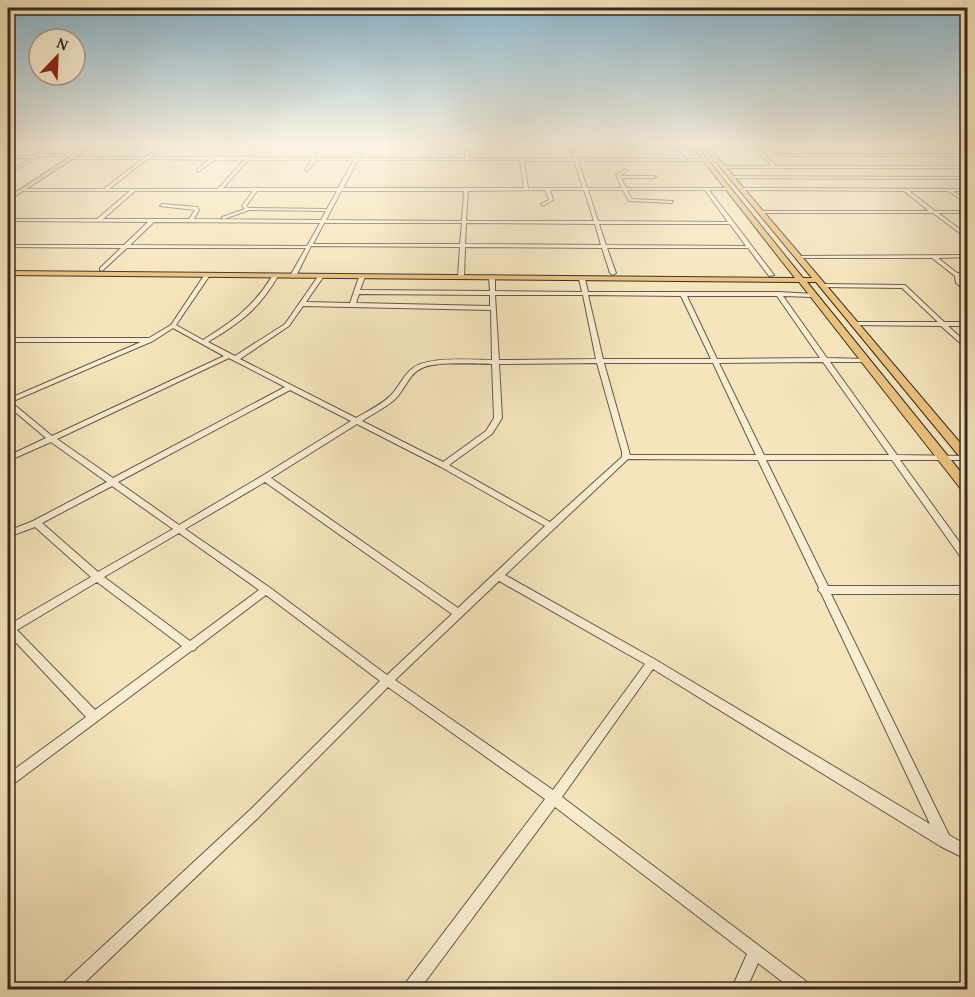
<svg xmlns="http://www.w3.org/2000/svg" width="975" height="997" font-family="'Gentium Book Plus',serif">
<style>
.lines{fill:none;stroke-linecap:round;stroke-linejoin:round}
.minor-casing{stroke:#675848;stroke-width:2}
.primary-casing{stroke:#372921;stroke-width:2}
.minor{fill:#f9eed3;fill-rule:evenodd}
.primary{fill:#ebc27e;fill-rule:evenodd}
</style>
<rect width="100%" height="100%" fill="#f6e5bc"/>
<filter id="stains"><feTurbulence type="fractalNoise" baseFrequency=".00333" numOctaves="4"/><feColorMatrix values="0 0 0 0 .2 0 0 0 0 .09 0 0 0 0 .02 0 0 0 .5 -.17"/></filter>
<radialGradient id="worn" r=".72"><stop offset=".6" stop-color="#630" stop-opacity="0"/><stop offset="1" stop-color="#630" stop-opacity=".3"/></radialGradient>
<g class="lines">
<g class="minor-casing">
<path id="minor" d="M 22,145 L 26,145 L 8,155 L 8,153 Z
M 54,145 L 58,145 L 43,154 L 64,154 L 65,156 L 40,156 L 8,174 L 8,172 L 31,158 L 8,158 L 8,156 L 34,156 Z
M 162,145 L 166,145 L 150,157 L 212,157 L 220,151 L 192,150 L 193,148 L 224,149 L 224,151 L 216,157 L 246,157 L 258,145 L 260,145 L 250,157 L 311,158 L 314,151 L 309,148 L 311,147 L 318,151 L 314,158 L 355,158 L 363,145 L 365,145 L 359,158 L 465,158 L 466,145 L 469,145 L 469,158 L 574,158 L 569,145 L 572,145 L 577,158 L 681,159 L 671,145 L 674,145 L 685,159 L 717,159 L 719,160 L 717,161 L 578,161 L 587,188 L 622,188 L 616,175 L 626,169 L 627,171 L 620,176 L 654,176 L 656,177 L 654,178 L 621,178 L 626,188 L 730,188 L 729,190 L 709,190 L 774,275 L 769,276 L 748,248 L 607,248 L 616,273 L 613,275 L 610,273 L 602,248 L 465,247 L 464,277 L 461,279 L 458,277 L 460,247 L 311,246 L 296,276 L 293,278 L 290,276 L 306,248 L 127,248 L 102,271 L 100,270 L 100,268 L 121,248 L 8,247 L 8,245 L 124,245 L 148,222 L 8,221 L 8,219 L 97,219 L 130,191 L 22,191 L 20,190 L 22,189 L 105,189 L 106,187 L 143,159 L 70,159 L 69,157 L 146,157 ZM 147,159 L 209,160 L 197,170 L 198,172 L 214,160 L 244,160 L 218,189 L 109,189 ZM 248,160 L 312,160 L 305,170 L 307,171 L 316,160 L 354,160 L 338,188 L 223,188 ZM 358,160 L 520,160 L 524,188 L 343,188 ZM 524,161 L 574,161 L 583,188 L 528,188 ZM 545,190 L 549,200 L 541,204 L 543,206 L 553,200 L 550,190 L 584,190 L 594,221 L 466,221 L 468,191 ZM 588,190 L 623,190 L 629,201 L 672,203 L 673,201 L 632,199 L 627,190 L 705,190 L 728,222 L 598,221 ZM 135,191 L 253,191 L 242,206 L 245,209 L 222,217 L 222,218 L 224,219 L 249,210 L 326,211 L 321,220 L 194,219 L 199,210 L 197,207 L 162,204 L 160,206 L 195,210 L 189,219 L 103,219 ZM 257,191 L 337,191 L 327,209 L 249,208 L 246,206 ZM 341,191 L 464,191 L 462,221 L 326,220 ZM 154,222 L 320,223 L 307,246 L 130,245 ZM 324,223 L 462,223 L 460,244 L 313,244 ZM 466,223 L 595,224 L 601,245 L 465,244 ZM 599,224 L 730,224 L 746,246 L 606,245 Z
M 425,145 L 436,145 L 403,148 L 401,147 Z
M 500,145 L 503,145 L 505,147 L 502,148 Z
M 764,145 L 768,145 L 782,154 L 968,154 L 968,156 L 781,156 L 773,151 L 763,152 L 776,166 L 968,166 L 968,168 L 723,168 L 721,167 L 723,166 L 772,166 L 758,151 L 770,149 Z
M 807,145 L 968,145 L 968,146 L 809,146 Z
M 605,146 L 632,146 L 634,147 L 604,148 Z
M 731,176 L 968,177 L 968,179 L 730,178 Z
M 741,188 L 968,189 L 968,191 L 953,191 L 968,201 L 968,204 L 948,191 L 909,191 L 935,211 L 968,211 L 968,213 L 938,213 L 968,235 L 968,239 L 933,213 L 761,213 L 759,212 L 761,211 L 929,211 L 904,191 L 742,190 Z
M 968,255 L 968,257 L 938,258 L 957,273 L 968,275 L 968,278 L 961,277 L 961,282 L 968,288 L 968,293 L 956,283 L 955,276 L 932,258 L 798,258 L 796,257 L 798,256 Z
M 207,273 L 210,275 L 176,325 L 203,340 C 235,320 253,307 273,275 L 278,276 C 259,309 240,323 208,342 L 235,356 L 285,324 L 319,275 L 321,274 L 324,276 L 306,302 L 350,303 L 359,277 L 362,275 L 365,277 L 360,290 L 490,291 L 489,277 L 492,275 L 495,277 L 495,291 L 582,292 L 579,279 L 582,277 L 585,279 L 588,292 L 778,292 L 815,294 L 816,295 L 813,297 L 783,296 L 827,358 L 866,359 L 866,361 L 864,362 L 830,362 L 897,455 L 968,456 L 968,460 L 900,460 L 968,554 L 968,564 L 965,563 L 892,460 L 766,460 L 828,586 L 968,586 L 968,594 L 831,594 L 949,835 L 968,846 L 968,860 L 940,846 L 653,669 L 562,797 L 811,985 L 813,990 L 793,990 L 758,963 L 746,990 L 731,990 L 747,954 L 555,807 L 419,990 L 402,990 L 404,985 L 545,799 L 388,687 L 259,817 L 77,990 L 59,990 L 61,985 L 251,809 L 380,681 L 266,595 L 196,648 L 195,650 L 191,651 L 12,785 L 8,787 L 8,774 L 86,717 L 8,634 L 8,623 L 10,624 L 91,577 L 35,527 L 8,537 L 8,531 L 33,521 L 107,482 L 51,442 L 8,461 L 8,456 L 46,438 L 8,406 L 8,399 L 141,342 L 8,342 L 8,338 L 149,338 L 171,325 L 205,274 ZM 359,294 L 490,295 L 490,306 L 356,303 ZM 495,295 L 583,295 L 596,359 L 499,360 ZM 588,295 L 681,296 L 711,359 L 603,359 ZM 687,296 L 777,296 L 820,358 L 717,359 ZM 303,306 L 491,310 L 492,360 C 473,360 428,356 413,368 C 403,375 400,386 392,394 C 383,404 368,411 356,418 L 240,359 L 289,326 ZM 173,328 L 224,356 L 52,436 L 11,402 L 153,341 ZM 229,358 L 285,387 L 113,478 L 57,439 ZM 823,362 L 889,455 L 764,455 L 719,363 ZM 597,363 L 622,452 L 622,457 L 550,522 L 449,465 L 492,434 L 502,418 L 499,364 ZM 604,363 L 713,363 L 756,455 L 630,455 ZM 492,364 L 494,418 L 486,431 L 443,462 L 362,421 C 372,414 385,408 394,400 C 405,391 408,374 422,368 C 438,361 474,364 492,364 ZM 290,390 L 351,421 L 262,476 L 179,525 L 118,482 ZM 357,424 L 441,467 L 545,526 L 458,608 L 271,478 ZM 628,459 L 758,460 L 819,588 L 818,590 L 821,593 L 930,824 L 656,660 L 505,575 ZM 265,482 L 452,614 L 387,675 L 269,587 L 185,529 ZM 112,486 L 173,529 L 98,572 L 42,523 ZM 179,533 L 259,590 L 190,641 L 104,577 ZM 499,581 L 645,664 L 553,790 L 395,680 ZM 97,582 L 182,646 L 95,710 L 17,630 Z
M 820,284 L 905,285 L 944,322 L 968,322 L 968,326 L 948,326 L 968,344 L 968,350 L 941,326 L 852,325 L 851,324 L 854,322 L 938,322 L 902,288 L 822,287 L 819,285 Z"/>
</g>
<g class="primary-casing">
<path id="primary" d="M 88,145 L 94,145 L 8,201 L 8,197 Z
M 691,145 L 696,145 L 803,278 L 812,278 L 702,145 L 707,145 L 968,452 L 968,463 L 964,462 L 816,282 L 807,282 L 968,481 L 968,494 L 964,493 L 799,282 L 8,275 L 8,271 L 795,278 Z"/>
</g>
<use href="#minor" class="minor"/>
<use href="#primary" class="primary"/>
</g>
<linearGradient id="sky" x2="0" y2="1"><stop stop-color="#8ab8d1"/><stop offset="0.51" stop-color="#fbf3e1"/><stop offset="1" stop-color="#fbf3e1" stop-opacity="0"/></linearGradient>
<rect width="975" height="284" fill="url(#sky)"/>
<rect width="975" height="997" fill="none" stroke="#f6e5bc" stroke-width="30"/>
<rect x="9" y="9" width="957" height="979" fill="none" stroke="#372921" stroke-width="3"/>
<rect x="15" y="15" width="945" height="967" fill="none" stroke="#372921" stroke-width="1.5"/>
<g transform="translate(57 57) rotate(23)"><circle r="28" fill="#f9eed3" stroke="#ab9f8c" stroke-width="1.5"/>
<path d="M0-4.5L10 22L0 15L-10 22Z" fill="#8f2418"/>
<text y="-9" font-size="16" font-weight="bold" text-anchor="middle" fill="#372921">N</text>
</g>
<rect width="100%" height="100%" filter="url(#stains)"/>
<rect width="100%" height="100%" fill="url(#worn)"/>
</svg>
